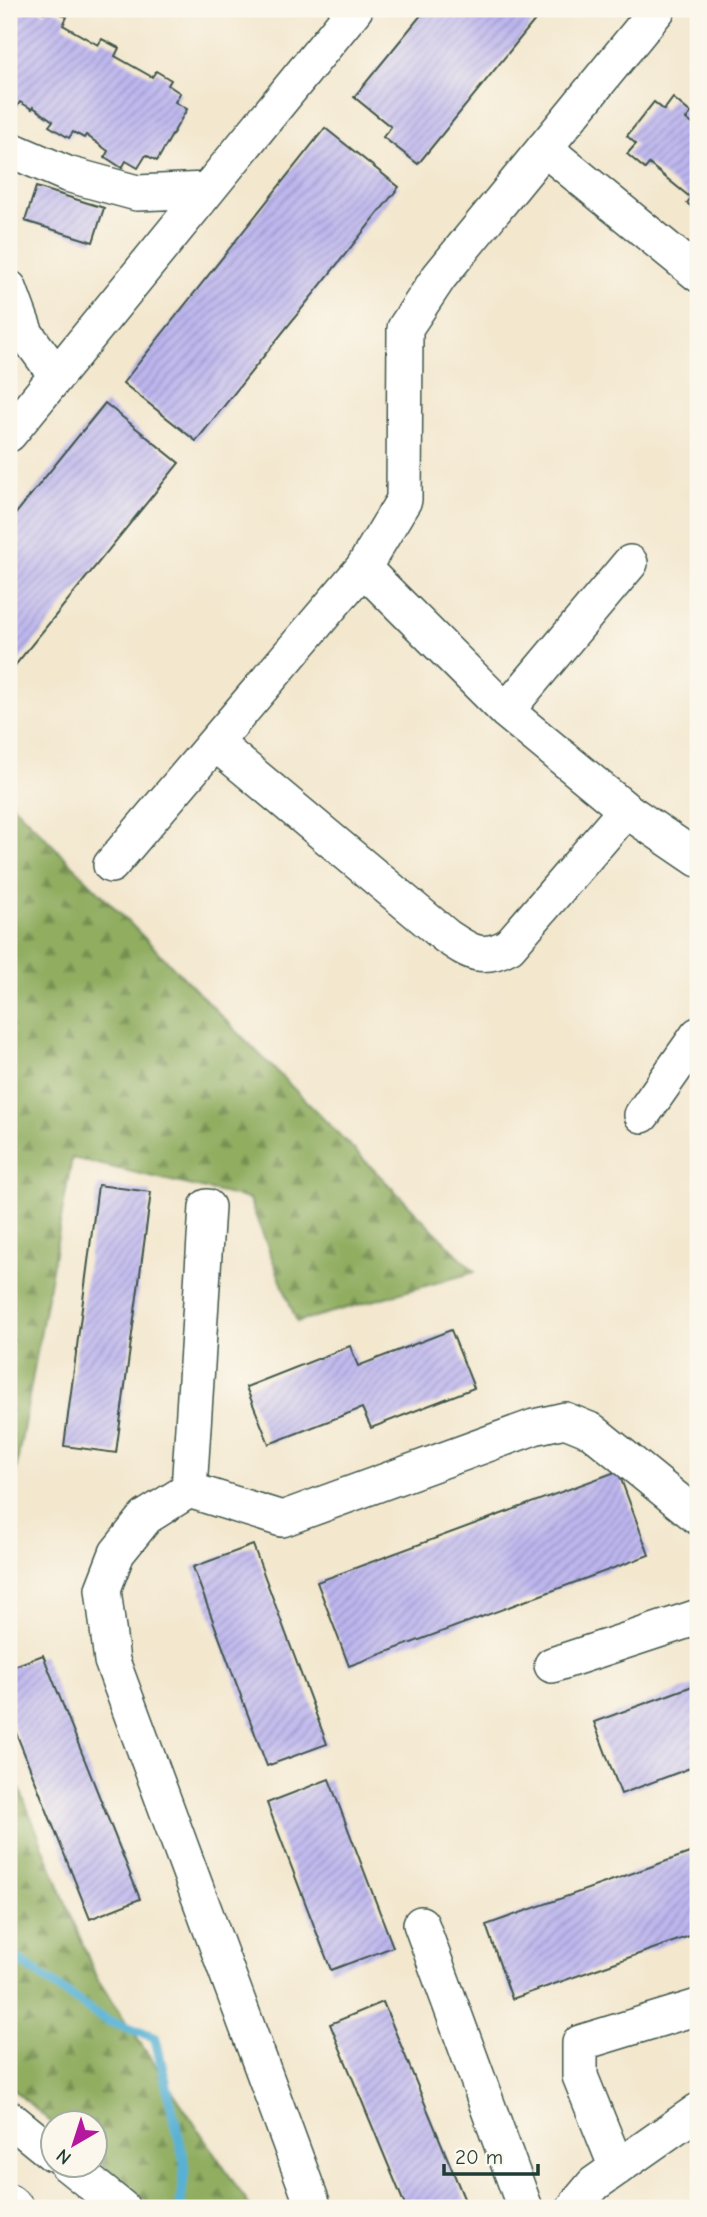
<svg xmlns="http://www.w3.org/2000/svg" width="707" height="2217" font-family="'Comic Neue',sans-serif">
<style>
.forest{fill:url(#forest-firs);stroke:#58754a;stroke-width:2}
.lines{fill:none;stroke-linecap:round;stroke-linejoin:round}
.stream{stroke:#56b1d3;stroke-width:10}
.building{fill:url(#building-hatch)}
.minor-casing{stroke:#3f564b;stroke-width:38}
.minor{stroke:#fff;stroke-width:35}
</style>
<defs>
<pattern id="forest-firs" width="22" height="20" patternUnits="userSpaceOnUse" patternTransform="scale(1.75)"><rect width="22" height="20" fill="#90ad60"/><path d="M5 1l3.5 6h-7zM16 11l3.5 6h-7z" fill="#758e50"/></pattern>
<pattern id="building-hatch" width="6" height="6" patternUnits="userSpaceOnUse" patternTransform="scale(1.75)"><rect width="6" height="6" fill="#bdb6ef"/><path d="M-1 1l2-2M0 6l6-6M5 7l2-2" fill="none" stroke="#9995c2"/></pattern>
</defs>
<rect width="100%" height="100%" fill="#fbf7ec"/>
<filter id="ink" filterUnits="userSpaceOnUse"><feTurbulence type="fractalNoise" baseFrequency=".0143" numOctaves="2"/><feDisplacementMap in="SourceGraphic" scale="14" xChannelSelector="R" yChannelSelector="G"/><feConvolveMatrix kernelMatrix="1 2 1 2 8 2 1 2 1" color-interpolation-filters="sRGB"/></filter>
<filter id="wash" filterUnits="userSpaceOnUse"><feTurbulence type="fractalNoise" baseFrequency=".00686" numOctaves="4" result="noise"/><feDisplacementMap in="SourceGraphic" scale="28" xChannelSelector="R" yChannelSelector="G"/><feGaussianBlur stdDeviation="1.57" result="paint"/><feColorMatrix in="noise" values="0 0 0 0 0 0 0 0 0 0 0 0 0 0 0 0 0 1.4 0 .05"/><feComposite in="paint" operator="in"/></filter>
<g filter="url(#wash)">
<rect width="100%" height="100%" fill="#f3e7ce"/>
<path class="forest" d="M 9,801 L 475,1272 L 297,1322 L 249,1199 L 72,1158 L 9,1508 Z
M 9,1763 L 96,1977 L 251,2208 L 154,2208 L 95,2158 L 94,2122 L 52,2123 L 9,2086 Z"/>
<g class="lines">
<path class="stream" d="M 9,1945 L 17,1959 L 105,2020 L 155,2037 L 185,2164 L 180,2208"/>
</g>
<g id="blocks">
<path class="building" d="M 9,9 L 36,9 L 45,13 L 47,9 L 52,9 L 67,17 L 63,25 L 98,45 L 102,39 L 119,48 L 115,56 L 152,77 L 156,71 L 171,80 L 168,85 L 180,93 L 175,102 L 187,109 L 157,161 L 146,155 L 138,168 L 126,161 L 122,168 L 105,157 L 108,151 L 86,135 L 84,138 L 73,132 L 69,138 L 49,126 L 53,121 L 33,107 L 32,109 L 20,102 L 16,108 L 9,104 Z
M 426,9 L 544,9 L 418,164 L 383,137 L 391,127 L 354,97 Z
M 673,98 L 691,113 L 686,119 L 698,128 L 698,212 L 687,203 L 691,198 L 649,164 L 645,169 L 627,154 L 636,144 L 627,136 L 654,102 L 664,110 Z
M 325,128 L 399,187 L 196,441 L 123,383 Z
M 36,187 L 104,208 L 93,242 L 25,221 Z
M 105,403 L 179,463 L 9,673 L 9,522 Z
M 98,1185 L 151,1192 L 116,1453 L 64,1446 Z
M 451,1330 L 474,1388 L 371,1428 L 362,1408 L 269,1444 L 246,1387 L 350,1346 L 358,1366 Z
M 618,1471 L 649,1555 L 349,1666 L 317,1582 Z
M 253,1545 L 327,1744 L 267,1766 L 193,1567 Z
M 43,1655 L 140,1899 L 90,1919 L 9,1715 L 9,1668 Z
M 698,1684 L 698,1765 L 621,1794 L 594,1722 Z
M 329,1779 L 393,1947 L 331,1970 L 267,1803 Z
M 698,1850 L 698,1933 L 512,1999 L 486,1925 Z
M 383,2002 L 468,2208 L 406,2208 L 330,2024 Z"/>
</g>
</g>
<g filter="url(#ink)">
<use href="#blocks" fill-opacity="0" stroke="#3f564b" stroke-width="2"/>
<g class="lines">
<g class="minor-casing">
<path id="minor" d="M 544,148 L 698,274
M 9,149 L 67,174 L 137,193 L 207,190
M 9,288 L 26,334 L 56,375
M 9,434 L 355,9
M 363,568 L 506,711 L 626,810 L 698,859
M 506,711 L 630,563
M 215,743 L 446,936 C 470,952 481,961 509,946 L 626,810
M 111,865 L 363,568 L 404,500 L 405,328 L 439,277 L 658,9
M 642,1115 L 698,1035
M 189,1490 L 207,1207
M 552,1665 L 698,1617
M 421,1924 L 525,2208
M 9,2118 L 52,2153
M 67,2164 L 122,2208
M 617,2168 L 580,2076 L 580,2043 L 698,2007
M 9,2202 L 16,2208
M 314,2208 L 112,1661 L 103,1589 L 117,1553 L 146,1517 L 189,1490 L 282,1519 L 534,1427 L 565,1420 L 592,1431 L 698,1517
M 574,2208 L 594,2184 L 698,2111"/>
</g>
<use href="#minor" class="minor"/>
</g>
</g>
<rect width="707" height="2217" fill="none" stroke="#fbf7ec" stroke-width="35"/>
<g transform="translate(74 2144) rotate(219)"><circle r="33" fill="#fbf7ec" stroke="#a3ada2" stroke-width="2"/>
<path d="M0-5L12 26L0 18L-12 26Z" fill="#b5179e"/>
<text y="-10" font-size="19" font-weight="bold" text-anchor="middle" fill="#1f3d34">N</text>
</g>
<path d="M444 2164v10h94v-10" fill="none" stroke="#1f3d34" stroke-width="3.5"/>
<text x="455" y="2164" font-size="21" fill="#1f3d34" stroke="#fbf7ec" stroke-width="5" paint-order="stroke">20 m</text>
</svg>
